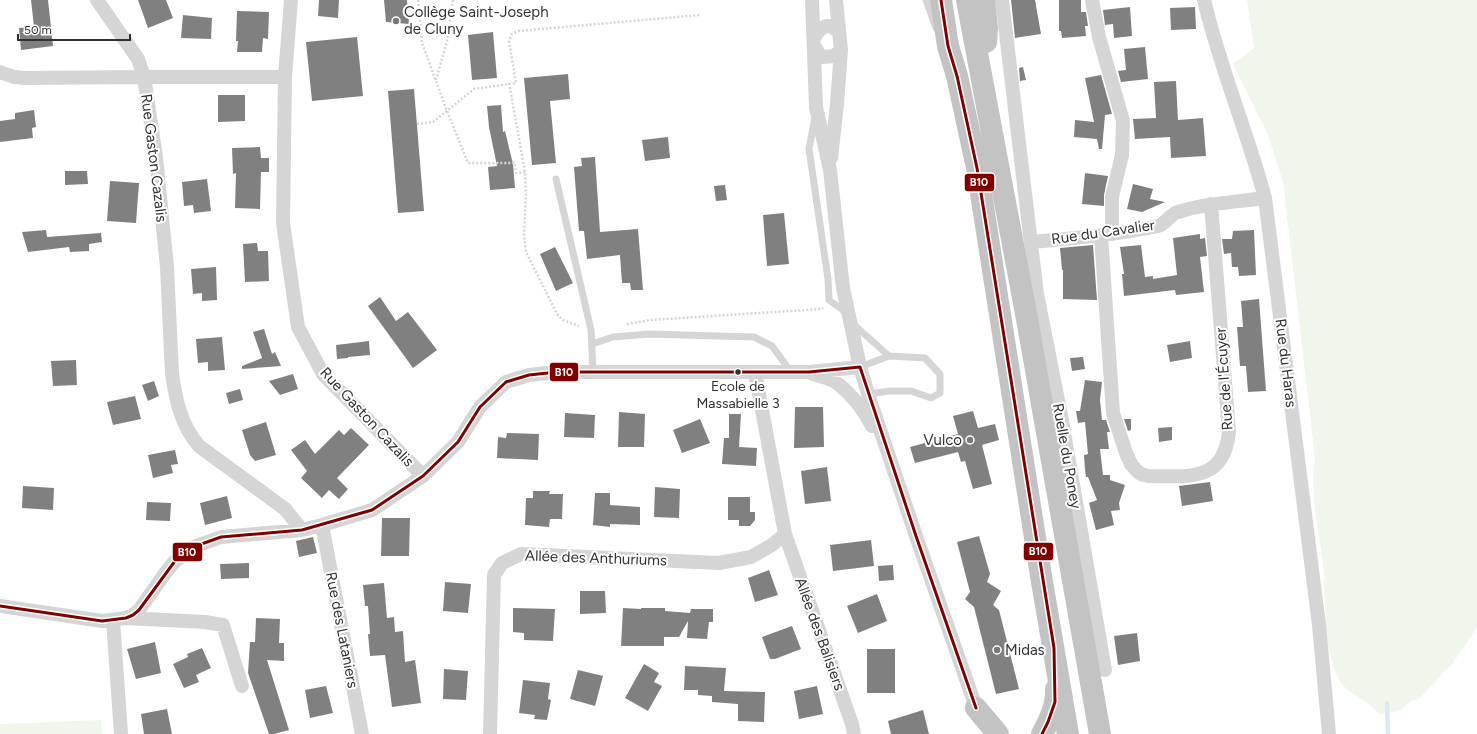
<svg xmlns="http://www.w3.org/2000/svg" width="1477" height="734" font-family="Figtree,sans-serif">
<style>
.green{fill:#f1f6ed}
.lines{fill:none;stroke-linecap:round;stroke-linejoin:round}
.stream{stroke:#dae9f4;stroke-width:4.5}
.building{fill:#808080}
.path{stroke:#d5d5d5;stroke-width:2.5;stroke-dasharray:2 2;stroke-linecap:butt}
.lane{stroke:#d5d5d5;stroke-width:7}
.street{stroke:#d5d5d5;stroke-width:14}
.highway{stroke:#c3c3c3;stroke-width:22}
.bus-1-casing{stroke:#fff;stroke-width:6}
.bus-1{stroke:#800000;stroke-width:3}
.poi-dot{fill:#797979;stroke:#fff;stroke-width:1.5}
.bus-dot{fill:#313131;stroke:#fff;stroke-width:1.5}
.labels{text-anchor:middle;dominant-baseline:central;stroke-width:4;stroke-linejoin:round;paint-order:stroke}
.bus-label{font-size:14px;fill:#313131;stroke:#fff}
.poi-label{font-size:15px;fill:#313131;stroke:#fff;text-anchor:start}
.street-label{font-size:15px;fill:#313131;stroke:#fff}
.line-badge{stroke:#fff;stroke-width:1.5}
.badge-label{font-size:11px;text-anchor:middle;font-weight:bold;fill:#fff}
</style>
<rect width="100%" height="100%" fill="#fff"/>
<path class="green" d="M 1247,0 L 1477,0 L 1477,628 L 1452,664 L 1419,699 L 1411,701 L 1400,711 L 1379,714 C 1374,709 1369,704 1363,700 C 1355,694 1345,690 1340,681 C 1321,647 1327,602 1323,564 C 1319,529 1309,494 1315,458 L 1283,182 L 1268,135 L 1233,64 L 1254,48 Z
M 101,720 L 102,734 L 0,734 L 0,724 Z"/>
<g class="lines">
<path class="stream" d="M 1387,703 L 1388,734"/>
</g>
<path class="building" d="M 31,0 L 48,0 L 53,46 L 21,50 L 19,28 L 34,27 Z
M 138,0 L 166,0 L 173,18 L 148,28 Z
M 319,0 L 339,0 L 338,18 L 318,16 Z
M 384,0 L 407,0 L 409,24 L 386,22 Z
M 1011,0 L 1035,0 L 1041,34 L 1015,38 Z
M 1059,0 L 1081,0 L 1081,12 L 1086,12 L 1088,26 L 1085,26 L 1086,36 L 1062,38 L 1061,31 L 1059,31 Z
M 1130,7 L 1132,36 L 1114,38 L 1113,24 L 1105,25 L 1103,10 Z
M 1195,7 L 1196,29 L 1171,30 L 1170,8 Z
M 237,11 L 269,12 L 268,39 L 263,38 L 262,52 L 237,52 L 238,41 L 236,41 Z
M 183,15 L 212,18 L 211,39 L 181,38 Z
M 493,32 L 497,78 L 472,80 L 468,35 Z
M 357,37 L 363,96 L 312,101 L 306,42 Z
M 1145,47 L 1148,79 L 1121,82 L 1118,71 L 1126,70 L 1124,49 Z
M 1023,67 L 1026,80 L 1020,81 L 1019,68 Z
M 568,74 L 570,99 L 550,101 L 556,163 L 532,165 L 524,78 Z
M 1101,75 L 1112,114 L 1105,115 L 1102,149 L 1099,149 L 1097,139 L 1074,137 L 1075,120 L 1094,122 L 1085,78 Z
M 1176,81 L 1178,120 L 1203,118 L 1206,156 L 1171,158 L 1170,137 L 1135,139 L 1133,119 L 1156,118 L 1154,82 Z
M 414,89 L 424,211 L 398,213 L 388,91 Z
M 218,95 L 245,95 L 245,121 L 218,122 Z
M 501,105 L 503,132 L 505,131 L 513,164 L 515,188 L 490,190 L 488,167 L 497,166 L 489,127 L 487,106 Z
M 34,110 L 36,127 L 32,128 L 33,138 L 0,142 L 0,121 L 15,119 L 15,113 Z
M 668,137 L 670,158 L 645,161 L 642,140 Z
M 260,147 L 261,158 L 269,158 L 269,172 L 261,172 L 260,209 L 235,208 L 236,173 L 233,174 L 232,148 Z
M 595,157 L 600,232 L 638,229 L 643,290 L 631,290 L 630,283 L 622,283 L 620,255 L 587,259 L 584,231 L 579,231 L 574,167 L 582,166 L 581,158 Z
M 65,171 L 87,171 L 88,184 L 65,185 Z
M 1085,173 L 1108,176 L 1104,195 L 1104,206 L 1082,204 Z
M 207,179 L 211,211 L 194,213 L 193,205 L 184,206 L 182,182 Z
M 110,181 L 139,183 L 136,223 L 107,221 Z
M 1133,184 L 1153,189 L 1150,199 L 1165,202 L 1142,212 L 1127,209 Z
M 725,185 L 727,200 L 716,201 L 714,186 Z
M 784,213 L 789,264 L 767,266 L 763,215 Z
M 46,230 L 47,237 L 101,233 L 102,242 L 89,244 L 89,251 L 70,252 L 69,247 L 28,252 L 22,232 Z
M 1254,230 L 1256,275 L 1239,276 L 1238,267 L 1232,267 L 1231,253 L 1224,254 L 1222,239 L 1232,239 L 1233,231 Z
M 1200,234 L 1200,239 L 1205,238 L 1207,256 L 1200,257 L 1204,292 L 1176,295 L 1175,290 L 1124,296 L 1122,274 L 1124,274 L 1120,247 L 1141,245 L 1145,277 L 1153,276 L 1153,279 L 1177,275 L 1173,238 Z
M 257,243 L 258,251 L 268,251 L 269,281 L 245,282 L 243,244 Z
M 1093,245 L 1097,300 L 1063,299 L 1063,270 L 1062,270 L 1060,248 Z
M 555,247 L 573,283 L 556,291 L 540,254 Z
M 216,267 L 217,300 L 202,301 L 202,293 L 193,294 L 191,269 Z
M 380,297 L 396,321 L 408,312 L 437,350 L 413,368 L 368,306 Z
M 1259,299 L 1266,391 L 1248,392 L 1246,366 L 1240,366 L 1237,327 L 1243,327 L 1241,301 Z
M 264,329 L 272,354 L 275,352 L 281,366 L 242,369 L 242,366 L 262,358 L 253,332 Z
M 222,337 L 225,370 L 208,371 L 208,362 L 198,363 L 196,339 Z
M 369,341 L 370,355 L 348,357 L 348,358 L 337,359 L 336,345 Z
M 1190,341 L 1192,358 L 1170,362 L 1167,345 Z
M 1083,357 L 1085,369 L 1072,371 L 1070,358 Z
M 76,360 L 77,385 L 53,386 L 51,361 Z
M 293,374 L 298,389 L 280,395 L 269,381 Z
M 1085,380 L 1102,382 L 1100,400 L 1102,420 L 1106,420 L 1110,432 L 1107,432 L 1109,449 L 1100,449 L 1103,475 L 1110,475 L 1110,480 L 1125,485 L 1119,503 L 1120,510 L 1111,511 L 1114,525 L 1096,530 L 1089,503 L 1097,500 L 1088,477 L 1086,477 L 1085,470 L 1084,455 L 1088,454 L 1085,422 L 1078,423 L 1076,411 L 1080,411 Z
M 154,381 L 159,396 L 148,401 L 142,385 Z
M 240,389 L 243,400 L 229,404 L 226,393 Z
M 135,396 L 141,419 L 113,425 L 107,402 Z
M 795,407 L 823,407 L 824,447 L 794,448 Z
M 973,411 L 978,428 L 995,424 L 999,440 L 982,445 L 992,484 L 973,489 L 965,461 L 961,462 L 958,452 L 915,463 L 910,447 L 958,434 L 953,416 Z
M 619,412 L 645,414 L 644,447 L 618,447 Z
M 565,413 L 595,415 L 594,438 L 564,437 Z
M 729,414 L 741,414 L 739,447 L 757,448 L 756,466 L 722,464 L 724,438 L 729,438 Z
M 700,419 L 710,443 L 682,453 L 673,430 Z
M 1124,419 L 1131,419 L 1131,430 L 1128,431 Z
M 266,422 L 276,455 L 255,461 L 250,455 L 242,430 Z
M 1172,427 L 1172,440 L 1159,442 L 1158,428 Z
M 351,428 L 369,445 L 337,478 L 348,489 L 339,499 L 329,490 L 322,498 L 301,478 L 307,471 L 291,450 L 305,440 L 315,454 L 339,430 L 344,435 Z
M 507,433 L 539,434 L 538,460 L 497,458 L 498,437 L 506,438 Z
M 175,450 L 178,464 L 171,465 L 173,473 L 153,478 L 148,455 Z
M 827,467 L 831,501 L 805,504 L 801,471 Z
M 1210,482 L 1213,501 L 1182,506 L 1179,486 Z
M 23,486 L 54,488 L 53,510 L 22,508 Z
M 655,487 L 680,489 L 679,518 L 654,517 Z
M 533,491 L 550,491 L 549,494 L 563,494 L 562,519 L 550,519 L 549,527 L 525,525 L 526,498 L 533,498 Z
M 595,493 L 610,493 L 610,505 L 640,507 L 640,525 L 610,524 L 610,527 L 593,525 Z
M 227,496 L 232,518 L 205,525 L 200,503 Z
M 728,497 L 750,497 L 750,512 L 755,512 L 755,520 L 750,526 L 739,526 L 739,520 L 728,520 Z
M 147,502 L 171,503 L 170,521 L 146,520 Z
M 382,518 L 410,518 L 409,556 L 381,556 Z
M 979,536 L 990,574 L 987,582 L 1001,591 L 993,605 L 999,610 L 1019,689 L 996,694 L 974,607 L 965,599 L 970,592 L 957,542 Z
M 313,537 L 317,553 L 299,557 L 296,541 Z
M 871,540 L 874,566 L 833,571 L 830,545 Z
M 249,563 L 249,578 L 221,579 L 220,564 Z
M 893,565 L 894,580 L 879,581 L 878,566 Z
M 769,570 L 778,595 L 755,602 L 748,578 Z
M 445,582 L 471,584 L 468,613 L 443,611 Z
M 384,583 L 387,618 L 394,617 L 395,632 L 403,631 L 405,662 L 415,660 L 421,703 L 392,707 L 385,655 L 370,656 L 368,634 L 370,634 L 368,606 L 365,606 L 363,585 Z
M 580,591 L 605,591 L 606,613 L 580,614 Z
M 877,594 L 887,621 L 858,633 L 847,606 Z
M 513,608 L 555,609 L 553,641 L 524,640 L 524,633 L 513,632 Z
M 623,608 L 641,609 L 641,608 L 665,608 L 665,611 L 690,613 L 691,609 L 713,609 L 713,622 L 709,622 L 707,639 L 687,638 L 688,621 L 679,637 L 664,637 L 664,646 L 621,646 Z
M 256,618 L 280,619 L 279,643 L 284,643 L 284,661 L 267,660 L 289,730 L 274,734 L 269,734 L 248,673 L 250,642 L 255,642 Z
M 792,626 L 801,649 L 775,659 L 770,659 L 762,637 Z
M 1137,633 L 1140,661 L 1118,665 L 1114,636 Z
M 155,642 L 161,673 L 136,679 L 127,649 Z
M 202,648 L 211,668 L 196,675 L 199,682 L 184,688 L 173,664 L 188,657 L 187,654 Z
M 867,649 L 895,649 L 895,693 L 867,693 Z
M 644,664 L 659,673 L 654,682 L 662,686 L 648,711 L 625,698 Z
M 685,666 L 726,668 L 724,691 L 765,692 L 764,722 L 738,721 L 738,704 L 712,702 L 712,696 L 698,695 L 698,690 L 684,690 Z
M 444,669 L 468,671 L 466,700 L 443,699 Z
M 578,670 L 603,676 L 595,706 L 570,699 Z
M 523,680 L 550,683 L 548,699 L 551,700 L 547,720 L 534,719 L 535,715 L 519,713 Z
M 326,686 L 333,713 L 310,718 L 305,690 Z
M 817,686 L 823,714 L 799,719 L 794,691 Z
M 167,709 L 172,734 L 144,734 L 141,714 Z
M 923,710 L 929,734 L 891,734 L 888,721 Z"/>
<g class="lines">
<path class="path" d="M 418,0 L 422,43 L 447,111 L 468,163 L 515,163 L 516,173 L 525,172
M 436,80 L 447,41 L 453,0
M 509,83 L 525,172 L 526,194 L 524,234 L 526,252 L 557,314 L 563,320 L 579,326
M 417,124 L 433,122 L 474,89 L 516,83 L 509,41 L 512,34 L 518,31 L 700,15
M 627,324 L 650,320 L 822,309 L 823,308"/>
<path class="lane" d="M 926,0 L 936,28
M 815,117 L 809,149 L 828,279 L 829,300 L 847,313
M 556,179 L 591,330 L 593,372
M 852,323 L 889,356
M 592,344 L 613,337 L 649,334 L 754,337 L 772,346 L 791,372
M 860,367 L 889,356 L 925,358 L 940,374 L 940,393 L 931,398 L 911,391 L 890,391 L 868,394"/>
<path class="street" d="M 812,0 L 816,107 L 830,170 L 843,288 L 860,367 L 868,394 L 916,536 L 979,716
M 1002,0 L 1037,294 L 1061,415 L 1105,670
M 1092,0 L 1099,37 L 1123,121 L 1122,155 L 1112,197 L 1112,234
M 1204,0 C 1220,68 1247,131 1265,198 L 1319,625 L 1329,734
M 814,38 C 821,26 828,21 839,33
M 814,45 L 819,54 L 822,57 L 834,56 L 841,50
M 0,72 L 14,77 L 25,78 L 144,77 L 138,59 L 97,0
M 285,77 L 291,0
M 831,158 L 837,104 L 841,50 L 836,0
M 1101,235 L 1113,413 L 1126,453 L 1131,464 L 1136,470 L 1141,474 L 1148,476 C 1187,476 1224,483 1229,432 L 1211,204
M 1031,242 C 1074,238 1116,235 1158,226 C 1166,224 1170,214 1178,212 C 1206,203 1236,202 1265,198
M 755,372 L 785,534 L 852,724 L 854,734
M 813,374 C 820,376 828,378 834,381 C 850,392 863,409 872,426
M 322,525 L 362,734
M 302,530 L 285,509 L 199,446 C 181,425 176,401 172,374 L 167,267 L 156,157 L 144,77 L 285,77 L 283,223 L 298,327 L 323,374 L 423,476
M 0,606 L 102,621 L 126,618 L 133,615 L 139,610 L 166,572 L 175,561 L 196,546 L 221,537 L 302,530 L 322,525 L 372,510 L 423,476 L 458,442 L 480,407 L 506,382 L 529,375 L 557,372 L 809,372 L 860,367
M 126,618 L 205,622 L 223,625 L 242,686
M 113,620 L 121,734
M 490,734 L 494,575 L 502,563 L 521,554 L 719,563 L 751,557 L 772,545 L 785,534"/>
<path class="highway" d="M 941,0 L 948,46 L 957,76 L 977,168 L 1041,576 L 1068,734
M 967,0 L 1027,319 L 1100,734
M 984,0 L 987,29 L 986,42
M 976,708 L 998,734
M 1042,734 C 1050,720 1057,705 1056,689"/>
<g class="bus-1-casing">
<path id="bus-1" d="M 941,0 L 948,46 L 957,76 L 977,168 L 1054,648 L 1055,702 L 1048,722 L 1042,734
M 0,606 L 102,621 L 126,618 L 133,615 L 139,610 L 175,561 L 196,546 L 221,537 L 302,530 L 372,510 L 423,476 L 458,442 L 480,407 L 506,382 L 529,375 L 557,372 L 809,372 L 860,367 L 916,536 L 976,708"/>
</g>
<use href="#bus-1" class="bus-1"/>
</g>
<g class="poi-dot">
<circle cx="396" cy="21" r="4"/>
<circle cx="970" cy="440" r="4"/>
<circle cx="997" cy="650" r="4"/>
</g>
<circle class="bus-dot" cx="738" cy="372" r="3.5"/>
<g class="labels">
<g class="bus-label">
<text x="738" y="386">Ecole de<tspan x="738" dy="17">Massabielle 3</tspan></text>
</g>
<g class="poi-label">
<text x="404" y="12">Collège Saint-Joseph<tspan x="404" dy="17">de Cluny</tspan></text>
<text x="962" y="440" text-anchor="end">Vulco</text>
<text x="1005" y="650">Midas</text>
</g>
<g class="street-label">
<text transform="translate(154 158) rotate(83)">Rue Gaston Cazalis</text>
<text transform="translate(1103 232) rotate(-8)">Rue du Cavalier</text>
<text transform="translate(1286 363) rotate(83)">Rue du Haras</text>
<text transform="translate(1224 379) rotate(-94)">Rue de l'Écuyer</text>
<text transform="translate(367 417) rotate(47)">Rue Gaston Cazalis</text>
<text transform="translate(1067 456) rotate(80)">Ruelle du Poney</text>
<text transform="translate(596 558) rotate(2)">Allée des Anthuriums</text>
<text transform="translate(342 630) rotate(79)">Rue des Lataniers</text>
<text transform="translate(820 634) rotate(70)">Allée des Balisiers</text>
</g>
</g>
<g class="line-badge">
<rect x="964" y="173" width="31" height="19" rx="4" fill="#800000"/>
<rect x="549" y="362" width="30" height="20" rx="4" fill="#800000"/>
<rect x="1023" y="542" width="31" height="19" rx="4" fill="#800000"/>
<rect x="172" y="542" width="31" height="20" rx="4" fill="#800000"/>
</g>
<g class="badge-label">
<text x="979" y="186">B10</text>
<text x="564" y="376">B10</text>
<text x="1038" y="555">B10</text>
<text x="187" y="556">B10</text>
</g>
<path d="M18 34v6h112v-6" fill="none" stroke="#313131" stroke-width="2"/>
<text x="24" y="34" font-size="12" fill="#313131" stroke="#ffffff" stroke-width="3" paint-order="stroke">50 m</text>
</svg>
